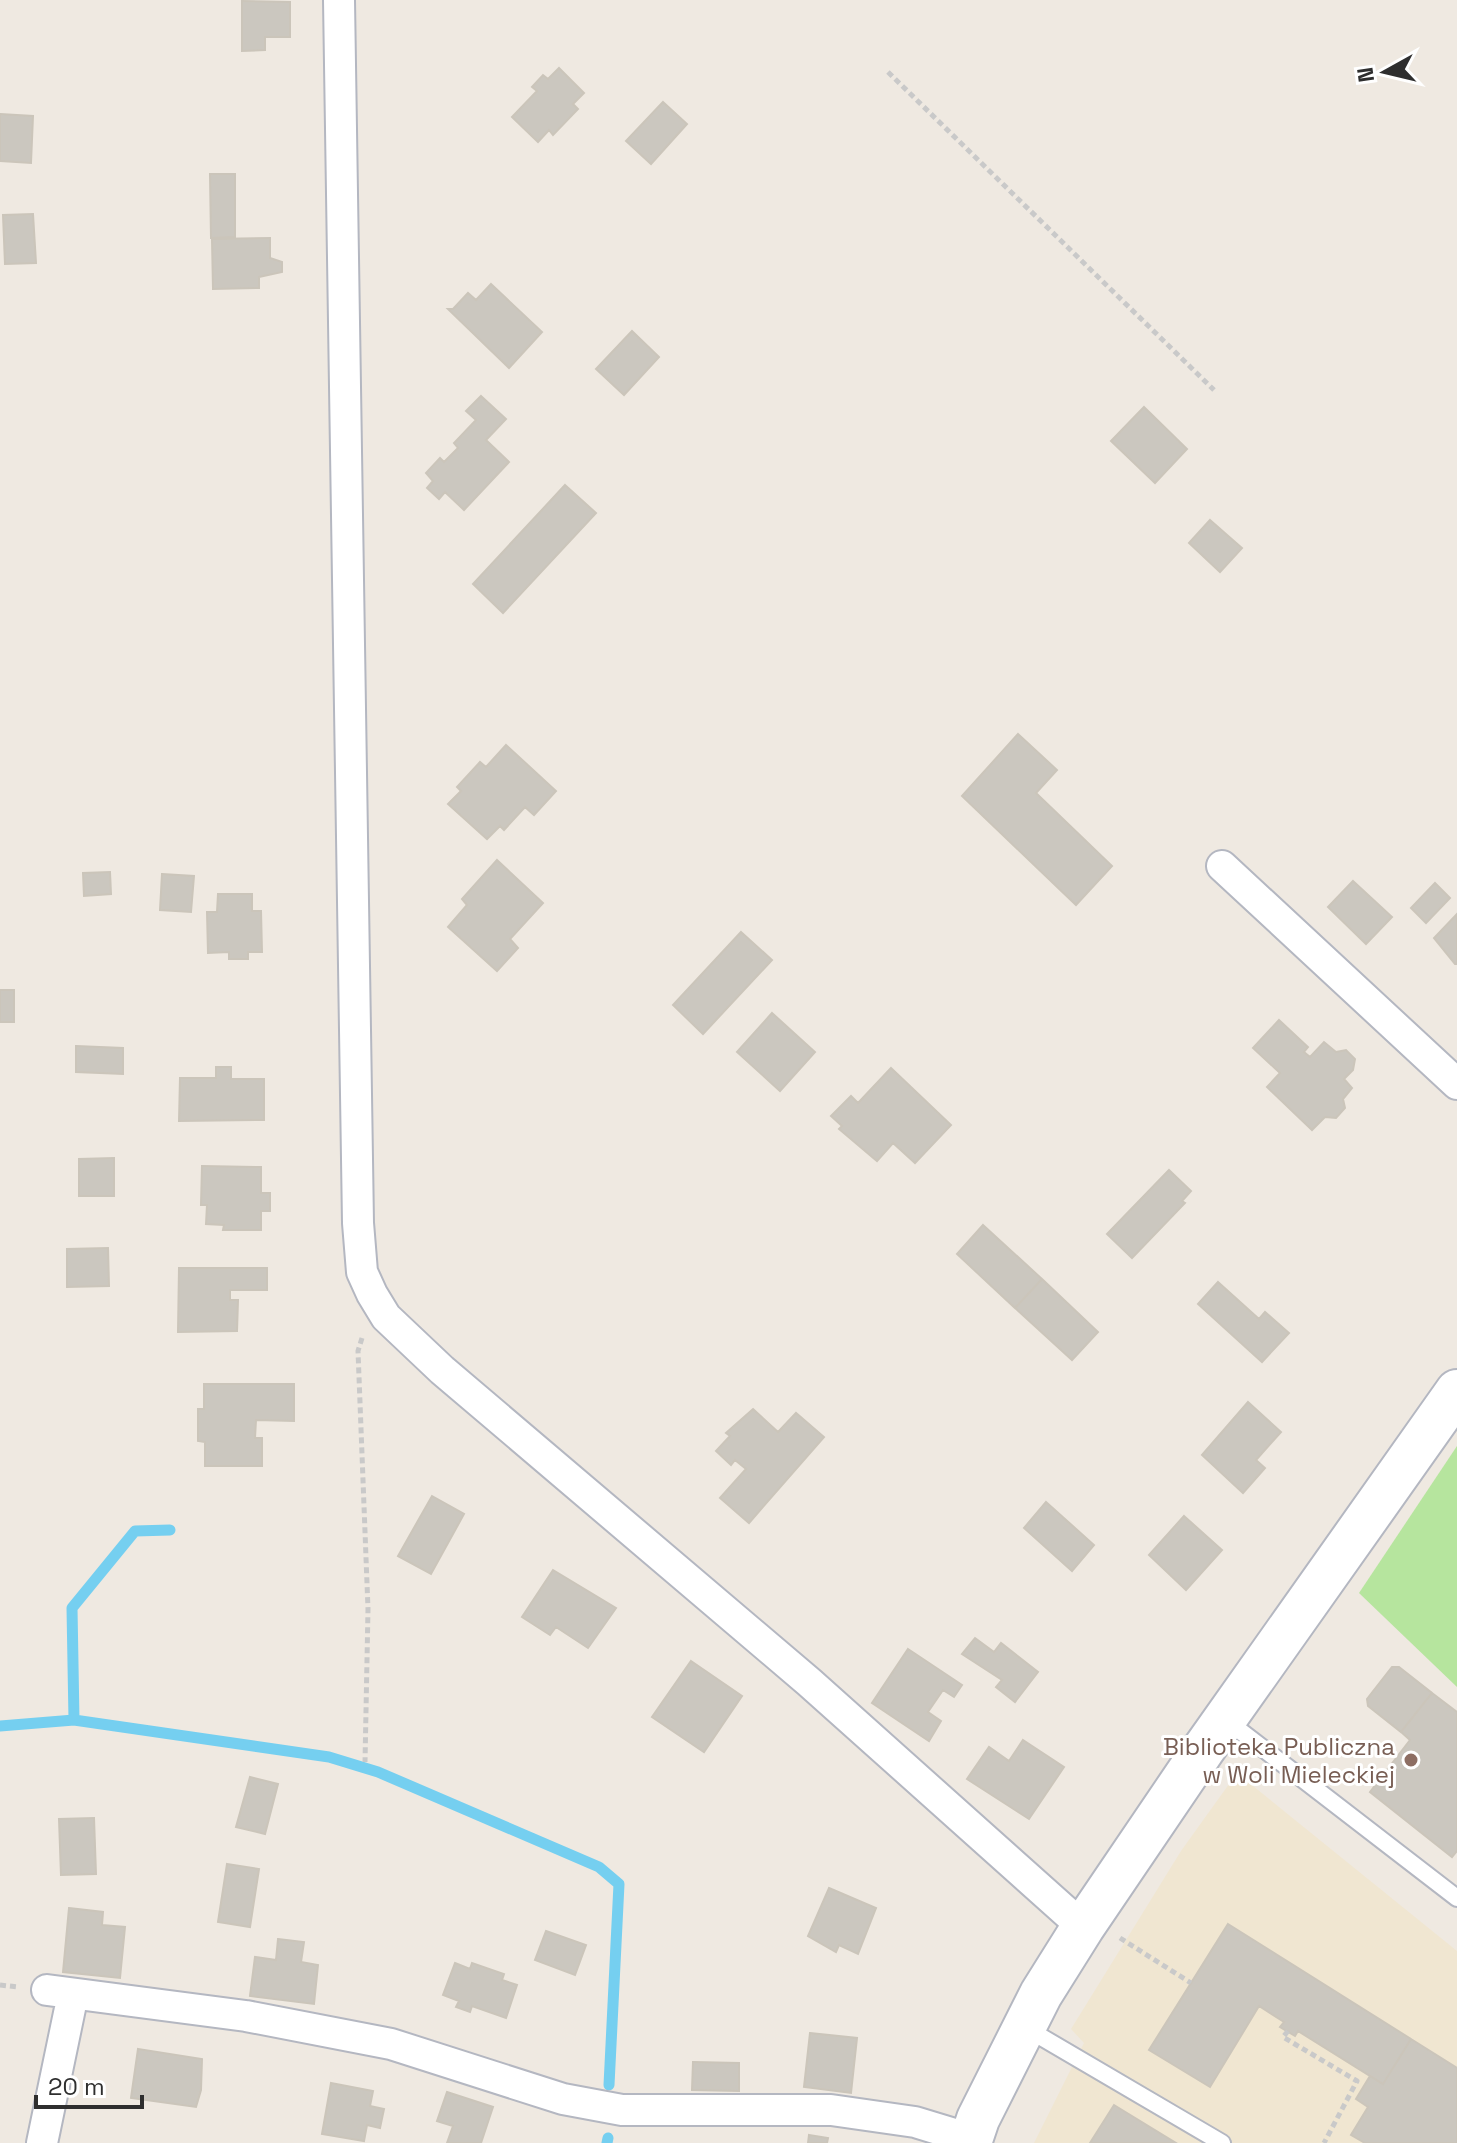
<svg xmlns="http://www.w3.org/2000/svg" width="1457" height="2143" font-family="'Space Grotesk',sans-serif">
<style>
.education{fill:#f0e6d1}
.green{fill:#b6e59e}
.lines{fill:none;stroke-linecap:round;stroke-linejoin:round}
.stream{stroke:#75cff0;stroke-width:11}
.building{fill:#cbc7bf;stroke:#cbc5ba;stroke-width:2}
.lane-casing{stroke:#b4b7c1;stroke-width:20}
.street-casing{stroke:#b4b7c1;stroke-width:34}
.secondary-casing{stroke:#b4b7c1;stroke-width:46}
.path{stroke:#c9c9c9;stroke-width:5;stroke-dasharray:6 4;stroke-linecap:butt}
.lane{stroke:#fff;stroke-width:16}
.street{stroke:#fff;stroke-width:30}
.secondary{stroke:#fff;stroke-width:42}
.education-dot{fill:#8d6e63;stroke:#fff;stroke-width:3}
.labels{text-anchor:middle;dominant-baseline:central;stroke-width:6;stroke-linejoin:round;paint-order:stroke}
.education-label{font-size:24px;fill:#785e54;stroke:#fff;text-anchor:end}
</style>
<rect width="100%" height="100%" fill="#efe9e1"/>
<path class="education" d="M 1237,1773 L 1457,1951 L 1457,2143 L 1034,2143 L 1084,2043 L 1071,2029 L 1181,1851 Z"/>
<path class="green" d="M 1457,1446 L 1457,1687 L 1359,1593 Z"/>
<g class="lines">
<path class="stream" d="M 74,1720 L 72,1608 L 135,1531 L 170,1530
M 0,1726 L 74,1720 L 329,1757 L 378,1772 L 599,1867 L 619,1884 L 609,2085
M 607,2143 L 608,2138"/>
</g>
<path class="building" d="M 242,1 L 290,2 L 290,37 L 265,37 L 265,50 L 242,51 Z
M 559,68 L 584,93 L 573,104 L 578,109 L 553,135 L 549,130 L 538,142 L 512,117 L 537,91 L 532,87 L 543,75 L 548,79 Z
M 663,102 L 687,124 L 651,164 L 626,141 Z
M 0,114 L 33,116 L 31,163 L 0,161 Z
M 210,174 L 235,174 L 235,237 L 211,238 Z
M 33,214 L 36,263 L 5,264 L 3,215 Z
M 270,238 L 270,258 L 282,262 L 282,272 L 259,277 L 259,288 L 213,289 L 212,239 Z
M 491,284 L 542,332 L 509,368 L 448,309 L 453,309 L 468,293 L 476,300 Z
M 632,331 L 659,357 L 624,395 L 596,369 Z
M 481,396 L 506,419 L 486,440 L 509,462 L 464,510 L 445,492 L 439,499 L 427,488 L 433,481 L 426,473 L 440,458 L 444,462 L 458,448 L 454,443 L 476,420 L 466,411 Z
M 1144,407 L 1187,449 L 1155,483 L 1111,441 Z
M 565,485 L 596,513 L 503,613 L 473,584 Z
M 1210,520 L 1242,548 L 1220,572 L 1189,543 Z
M 1018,734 L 1057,770 L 1036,793 L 1112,866 L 1076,905 L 962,796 Z
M 506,745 L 556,791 L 534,815 L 525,807 L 504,830 L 500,826 L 487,839 L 448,804 L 461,791 L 457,787 L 480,762 L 486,767 Z
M 497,860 L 543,903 L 510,939 L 518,948 L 497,971 L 448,927 L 467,905 L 462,899 Z
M 110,872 L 111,894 L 84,896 L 83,873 Z
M 162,874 L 194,876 L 191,912 L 160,910 Z
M 1353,881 L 1392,917 L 1366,944 L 1328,907 Z
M 1435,883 L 1450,898 L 1426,923 L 1411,908 Z
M 218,894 L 252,894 L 252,911 L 261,911 L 262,952 L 248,952 L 248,959 L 229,959 L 229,952 L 208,953 L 207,912 L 217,912 Z
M 1457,914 L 1457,964 L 1455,964 L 1434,938 Z
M 741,932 L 772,960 L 703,1034 L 673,1005 Z
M 0,990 L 14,990 L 14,1022 L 0,1022 Z
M 772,1013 L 815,1052 L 780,1091 L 737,1052 Z
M 1279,1020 L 1308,1047 L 1304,1052 L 1310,1057 L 1324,1042 L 1336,1052 L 1346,1050 L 1355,1059 L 1353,1070 L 1344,1079 L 1352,1088 L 1343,1099 L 1345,1108 L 1336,1118 L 1325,1117 L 1312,1130 L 1267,1087 L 1280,1073 L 1253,1048 Z
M 76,1046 L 123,1048 L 123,1074 L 76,1072 Z
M 216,1067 L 231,1067 L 231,1079 L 264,1079 L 264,1120 L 179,1121 L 180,1078 L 216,1078 Z
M 891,1068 L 951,1125 L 915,1163 L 893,1143 L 877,1161 L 839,1129 L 842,1126 L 831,1116 L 851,1096 L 858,1103 Z
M 114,1158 L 114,1196 L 79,1196 L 79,1159 Z
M 202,1166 L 261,1167 L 261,1193 L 270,1193 L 270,1211 L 261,1211 L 261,1230 L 223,1230 L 224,1225 L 206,1224 L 207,1205 L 201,1205 Z
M 1169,1170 L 1191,1191 L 1182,1201 L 1185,1203 L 1132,1258 L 1107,1234 Z
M 983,1225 L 1042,1279 L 1015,1308 L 957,1254 Z
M 108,1248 L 109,1286 L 67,1287 L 67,1249 Z
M 179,1268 L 267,1268 L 267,1290 L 230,1290 L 230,1300 L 238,1300 L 237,1331 L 178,1332 Z
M 1042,1279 L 1098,1332 L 1072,1360 L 1015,1308 Z
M 1218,1282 L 1259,1319 L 1265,1312 L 1289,1333 L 1262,1362 L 1198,1304 Z
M 204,1384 L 294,1384 L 294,1421 L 256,1420 L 255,1438 L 262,1438 L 262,1466 L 205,1466 L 205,1442 L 198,1441 L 198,1409 L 204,1409 Z
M 1248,1402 L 1281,1432 L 1256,1460 L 1265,1468 L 1243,1493 L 1202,1455 Z
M 753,1409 L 778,1432 L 796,1413 L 824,1437 L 749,1523 L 720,1498 L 746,1469 L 735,1460 L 731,1465 L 716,1451 L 730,1436 L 726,1433 Z
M 432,1496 L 464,1514 L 431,1574 L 398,1556 Z
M 1046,1502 L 1094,1545 L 1072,1571 L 1024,1528 Z
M 1184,1516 L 1222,1550 L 1186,1590 L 1149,1555 Z
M 553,1570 L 616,1608 L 588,1648 L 556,1627 L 550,1635 L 522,1617 Z
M 975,1638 L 994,1652 L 1001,1643 L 1038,1672 L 1015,1702 L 996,1687 L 1002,1680 L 962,1654 Z
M 908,1649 L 962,1685 L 954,1697 L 943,1690 L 928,1712 L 941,1721 L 929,1741 L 872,1703 Z
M 691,1661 L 742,1696 L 704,1752 L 652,1717 Z
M 1392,1667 L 1399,1667 L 1432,1693 L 1401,1732 L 1368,1706 L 1367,1699 Z
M 1432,1693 L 1457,1712 L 1457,1851 L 1452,1857 L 1370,1792 L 1410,1740 L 1401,1732 Z
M 1023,1740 L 1064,1767 L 1029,1819 L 967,1779 L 989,1747 L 1009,1761 Z
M 250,1777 L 278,1784 L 265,1834 L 236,1827 Z
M 94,1818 L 96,1874 L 61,1875 L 59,1819 Z
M 227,1864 L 259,1869 L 250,1927 L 218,1922 Z
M 829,1888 L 876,1908 L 858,1954 L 839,1945 L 836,1952 L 808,1936 Z
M 69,1908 L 103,1912 L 102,1925 L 125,1927 L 120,1978 L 63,1972 Z
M 1228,1924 L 1411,2039 L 1383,2084 L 1298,2031 L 1295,2036 L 1280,2027 L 1284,2022 L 1259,2006 L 1210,2087 L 1149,2050 Z
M 546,1931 L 586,1945 L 575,1975 L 535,1960 Z
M 278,1939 L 304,1942 L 301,1962 L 318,1965 L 314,2004 L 250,1996 L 255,1957 L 276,1960 Z
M 455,1963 L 470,1969 L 472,1963 L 504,1974 L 502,1980 L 517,1985 L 506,2018 L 472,2006 L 470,2012 L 456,2007 L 459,2001 L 443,1995 Z
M 810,2033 L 857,2038 L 851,2093 L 804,2087 Z
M 1411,2039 L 1457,2068 L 1457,2143 L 1365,2143 L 1351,2135 L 1368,2107 L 1356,2099 L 1370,2076 L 1383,2084 Z
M 138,2049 L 202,2059 L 201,2090 L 196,2107 L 131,2098 Z
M 693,2062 L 739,2063 L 739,2091 L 692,2090 Z
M 331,2083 L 373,2091 L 370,2106 L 384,2109 L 380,2128 L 367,2125 L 364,2141 L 322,2134 Z
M 447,2092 L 493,2107 L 481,2143 L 447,2143 L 453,2126 L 437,2121 Z
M 1114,2105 L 1176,2143 L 1090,2143 Z
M 809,2135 L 828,2138 L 827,2143 L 808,2143 Z"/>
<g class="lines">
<g class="lane-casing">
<path id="lane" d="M 1226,1720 L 1457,1898
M 1026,2028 L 1222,2143"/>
</g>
<g class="street-casing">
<path id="street" d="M 339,0 L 358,1223 L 362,1272 L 372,1294 L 386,1317 L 442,1370 L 809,1682 L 1083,1927
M 1222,866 L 1457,1084
M 47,1990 L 246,2016 L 391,2044 L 563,2099 L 622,2110 L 831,2110 L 915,2122 L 971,2139
M 42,2143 L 73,1994"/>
</g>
<g class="secondary-casing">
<path id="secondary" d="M 970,2143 L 978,2119 L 1041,1994 L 1083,1927 L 1203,1750 L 1457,1391"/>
</g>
<path class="path" d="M 888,72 L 1214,390
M 362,1338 L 358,1351 L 368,1609 L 365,1762
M 1120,1938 L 1191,1983
M 0,1985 L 18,1987
M 1288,2031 L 1283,2037 L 1357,2081 L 1324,2143"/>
<use href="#lane" class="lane"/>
<use href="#street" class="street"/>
<use href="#secondary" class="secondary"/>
</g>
<circle class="education-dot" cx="1411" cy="1760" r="8"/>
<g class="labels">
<g class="education-label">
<text x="1395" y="1746">Biblioteka Publiczna<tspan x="1395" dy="28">w Woli Mieleckiej</tspan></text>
</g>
</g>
<g transform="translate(1385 72) rotate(262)" stroke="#ffffff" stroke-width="6" paint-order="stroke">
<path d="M0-6L14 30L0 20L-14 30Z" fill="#2e2e2e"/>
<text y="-12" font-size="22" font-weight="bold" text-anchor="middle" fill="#2e2e2e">N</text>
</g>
<path d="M36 2095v12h106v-12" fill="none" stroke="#2e2e2e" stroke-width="4"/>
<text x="48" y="2095" font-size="24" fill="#2e2e2e" stroke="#ffffff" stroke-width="6" paint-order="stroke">20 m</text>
</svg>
